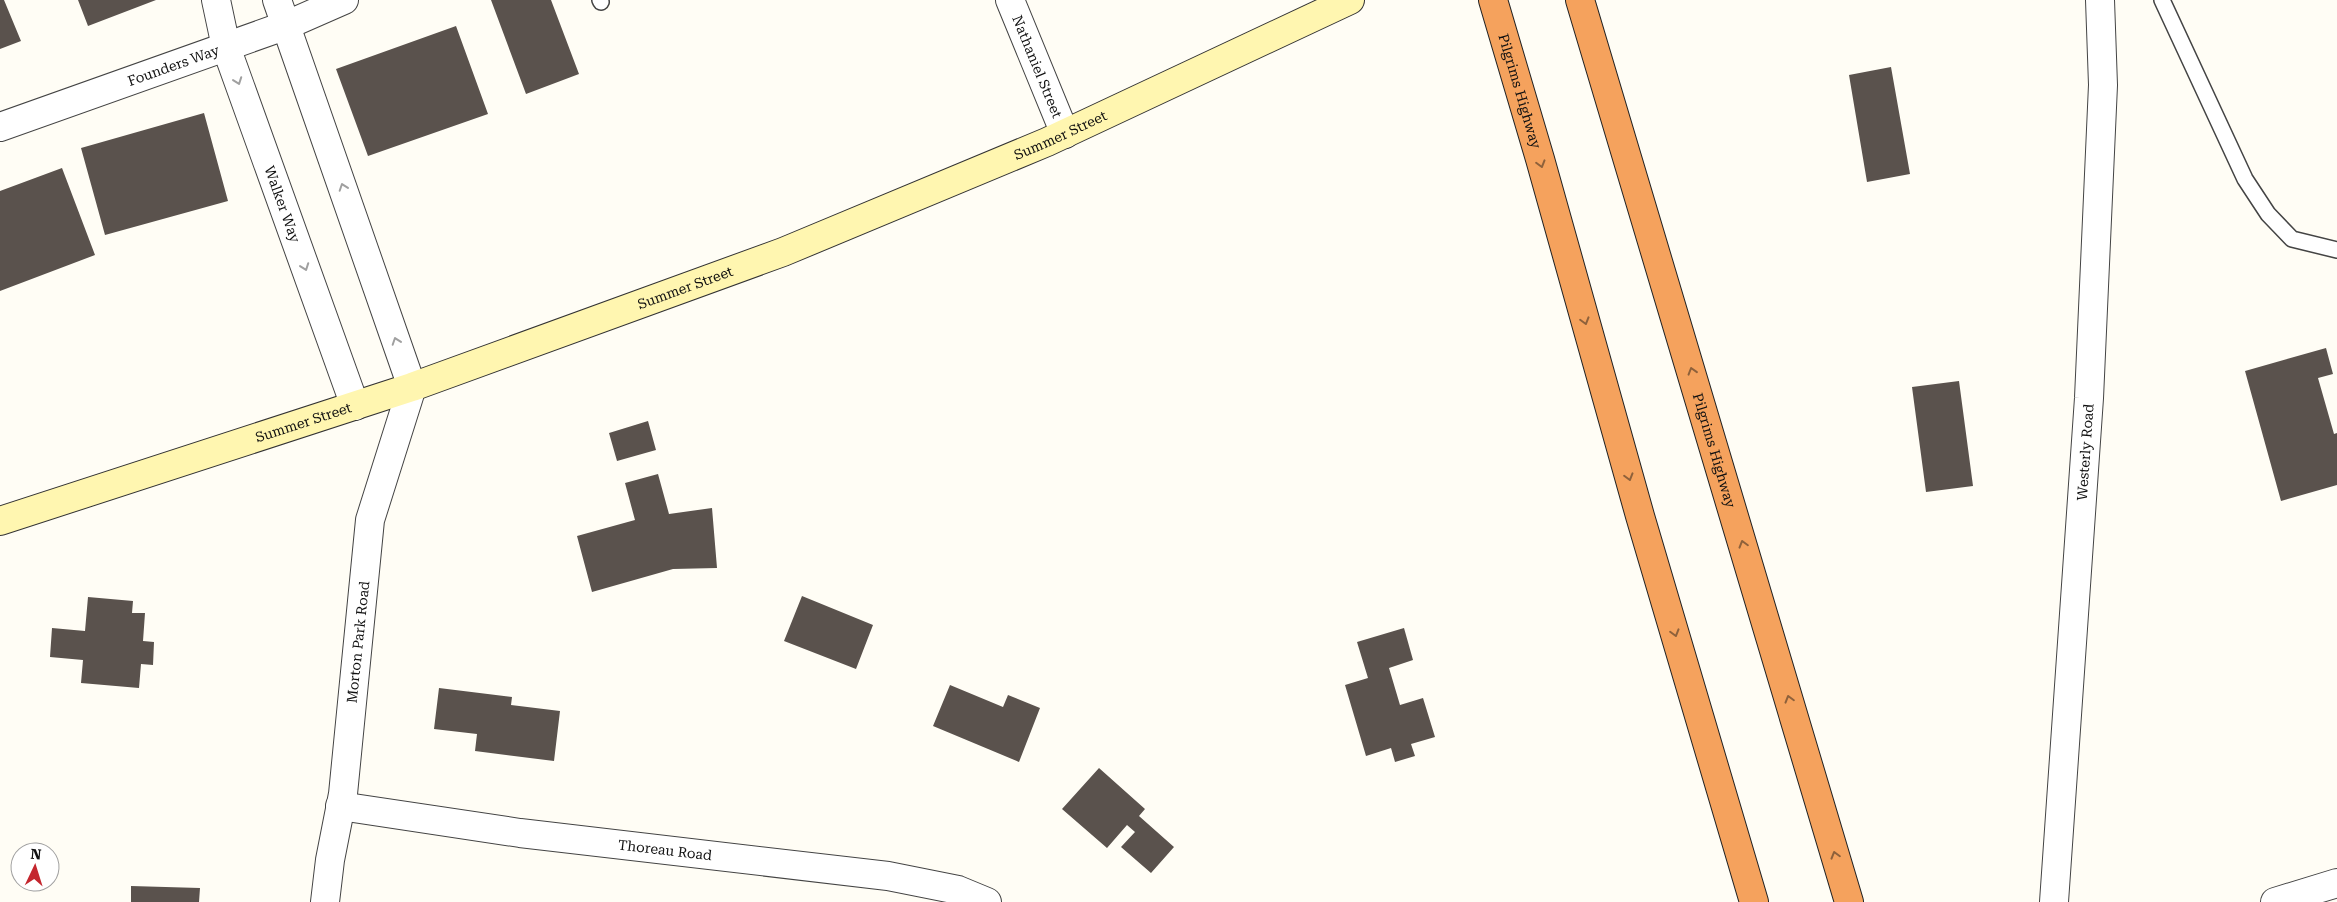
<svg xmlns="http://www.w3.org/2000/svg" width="2337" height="902" font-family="'Roboto Serif',serif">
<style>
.building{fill:#5a524d}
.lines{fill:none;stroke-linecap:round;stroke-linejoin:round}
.lane-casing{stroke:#444;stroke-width:18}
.street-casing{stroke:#444;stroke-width:30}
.secondary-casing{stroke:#333;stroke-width:30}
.highway-casing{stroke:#222;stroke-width:30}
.lane{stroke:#fff;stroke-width:15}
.street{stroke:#fff;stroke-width:28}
.secondary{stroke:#fff6b0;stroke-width:28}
.highway{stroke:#f5a25d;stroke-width:28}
.oneway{stroke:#a0a0a0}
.oneway2{stroke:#8e613b}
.labels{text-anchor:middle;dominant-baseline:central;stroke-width:5;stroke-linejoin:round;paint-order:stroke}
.street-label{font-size:14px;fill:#111;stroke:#fff}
</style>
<rect width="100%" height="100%" fill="#fffdf5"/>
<path class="building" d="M 0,0 L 4,0 L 21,41 L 0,49 Z
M 78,0 L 156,0 L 88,26 Z
M 491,0 L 551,0 L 579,74 L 526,94 Z
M 456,26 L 488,114 L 368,156 L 336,69 Z
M 1891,67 L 1910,174 L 1867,182 L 1849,75 Z
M 204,113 L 228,201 L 105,235 L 81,148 Z
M 62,168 L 95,255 L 0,291 L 0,191 Z
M 2326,348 L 2333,374 L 2318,378 L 2334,434 L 2337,433 L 2337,485 L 2281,501 L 2245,371 Z
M 1959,381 L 1973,486 L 1926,492 L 1912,387 Z
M 648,421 L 656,450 L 617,461 L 609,433 Z
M 658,474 L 669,514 L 712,508 L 717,568 L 673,569 L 592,592 L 577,536 L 635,520 L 625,483 Z
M 802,596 L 873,625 L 856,669 L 784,641 Z
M 88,597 L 133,601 L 132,613 L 145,613 L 143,641 L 154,642 L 153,665 L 141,664 L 139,688 L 81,683 L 83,660 L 50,657 L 52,628 L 85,631 Z
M 1404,628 L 1413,660 L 1389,668 L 1400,705 L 1423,698 L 1435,737 L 1411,744 L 1415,756 L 1395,762 L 1391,748 L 1366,756 L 1345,685 L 1368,678 L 1357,642 Z
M 950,685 L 1003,707 L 1008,695 L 1040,708 L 1019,762 L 933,726 Z
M 439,688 L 512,697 L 511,705 L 560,711 L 554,761 L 475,751 L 477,734 L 434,729 Z
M 1099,768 L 1145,809 L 1139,816 L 1174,847 L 1151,873 L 1121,847 L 1135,832 L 1127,825 L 1107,848 L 1062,809 Z
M 131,886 L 200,888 L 199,902 L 131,902 Z"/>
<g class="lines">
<g class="lane-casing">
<path id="lane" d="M 600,0 L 601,2
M 2162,0 L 2245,179 L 2268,214 L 2292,239 L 2337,250"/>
</g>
<g class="street-casing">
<g id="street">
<path id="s1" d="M 216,0 L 226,47 L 355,406"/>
<path d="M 277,0 L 412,387 L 370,520 L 343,794 L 330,860 L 325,902"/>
<path id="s2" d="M 1010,0 L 1065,134"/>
<path id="s3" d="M 0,127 L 287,25 L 344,0"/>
<path id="s4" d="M 340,806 L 520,833 L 888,876 L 958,890 L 987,902"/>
<path id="s5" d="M 2054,902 L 2089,398 L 2103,85 L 2100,0"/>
<path d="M 2275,902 L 2337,883"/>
</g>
</g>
<g class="secondary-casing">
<g id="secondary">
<path id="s6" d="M 0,521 L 412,387 L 783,252 L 1047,142 L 1350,0"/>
</g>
</g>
<g class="highway-casing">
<g id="highway">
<path id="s7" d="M 1493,0 L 1540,159 L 1640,516 L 1754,902"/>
<path id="s8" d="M 1580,0 L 1849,902"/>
</g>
</g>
<use href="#lane" class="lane"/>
<use href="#street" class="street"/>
<use href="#secondary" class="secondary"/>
<use href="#highway" class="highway"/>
</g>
<defs><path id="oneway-chevron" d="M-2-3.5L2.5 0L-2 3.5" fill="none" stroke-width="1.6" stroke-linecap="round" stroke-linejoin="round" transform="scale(1.25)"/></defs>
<g class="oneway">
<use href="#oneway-chevron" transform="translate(238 81) rotate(70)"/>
<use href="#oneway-chevron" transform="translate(343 187) rotate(-109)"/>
<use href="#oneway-chevron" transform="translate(305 267) rotate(70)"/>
<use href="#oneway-chevron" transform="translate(396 341) rotate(-109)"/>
</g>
<g class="oneway2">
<use href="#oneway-chevron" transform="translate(1541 164) rotate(74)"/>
<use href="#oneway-chevron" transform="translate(1585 321) rotate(74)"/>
<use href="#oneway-chevron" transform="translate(1692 371) rotate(-107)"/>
<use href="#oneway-chevron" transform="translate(1629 477) rotate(74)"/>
<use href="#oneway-chevron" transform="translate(1743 544) rotate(-106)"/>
<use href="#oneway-chevron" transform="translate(1675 633) rotate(74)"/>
<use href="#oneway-chevron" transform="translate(1789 699) rotate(-106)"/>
<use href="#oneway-chevron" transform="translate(1835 855) rotate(-106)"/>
</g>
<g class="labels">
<g class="street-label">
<text stroke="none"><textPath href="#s3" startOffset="184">Founders Way</textPath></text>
<text stroke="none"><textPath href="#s2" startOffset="72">Nathaniel Street</textPath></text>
<text stroke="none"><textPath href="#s7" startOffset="95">Pilgrims Highway</textPath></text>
<text stroke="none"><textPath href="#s6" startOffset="1129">Summer Street</textPath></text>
<text stroke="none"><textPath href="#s1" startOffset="215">Walker Way</textPath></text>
<text stroke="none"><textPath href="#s6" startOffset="724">Summer Street</textPath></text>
<text stroke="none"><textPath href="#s6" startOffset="319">Summer Street</textPath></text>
<text stroke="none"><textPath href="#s8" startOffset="470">Pilgrims Highway</textPath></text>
<text stroke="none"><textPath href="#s5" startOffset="451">Westerly Road</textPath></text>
<text transform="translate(358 642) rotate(-84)">Morton Park Road</text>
<text stroke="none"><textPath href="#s4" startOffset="328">Thoreau Road</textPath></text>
</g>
</g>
<g transform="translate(35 867) rotate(4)"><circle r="24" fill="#ffffff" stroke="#a0a0a0"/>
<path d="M0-4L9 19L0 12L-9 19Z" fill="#c4262e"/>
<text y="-8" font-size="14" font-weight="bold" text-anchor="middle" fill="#111111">N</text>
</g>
</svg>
